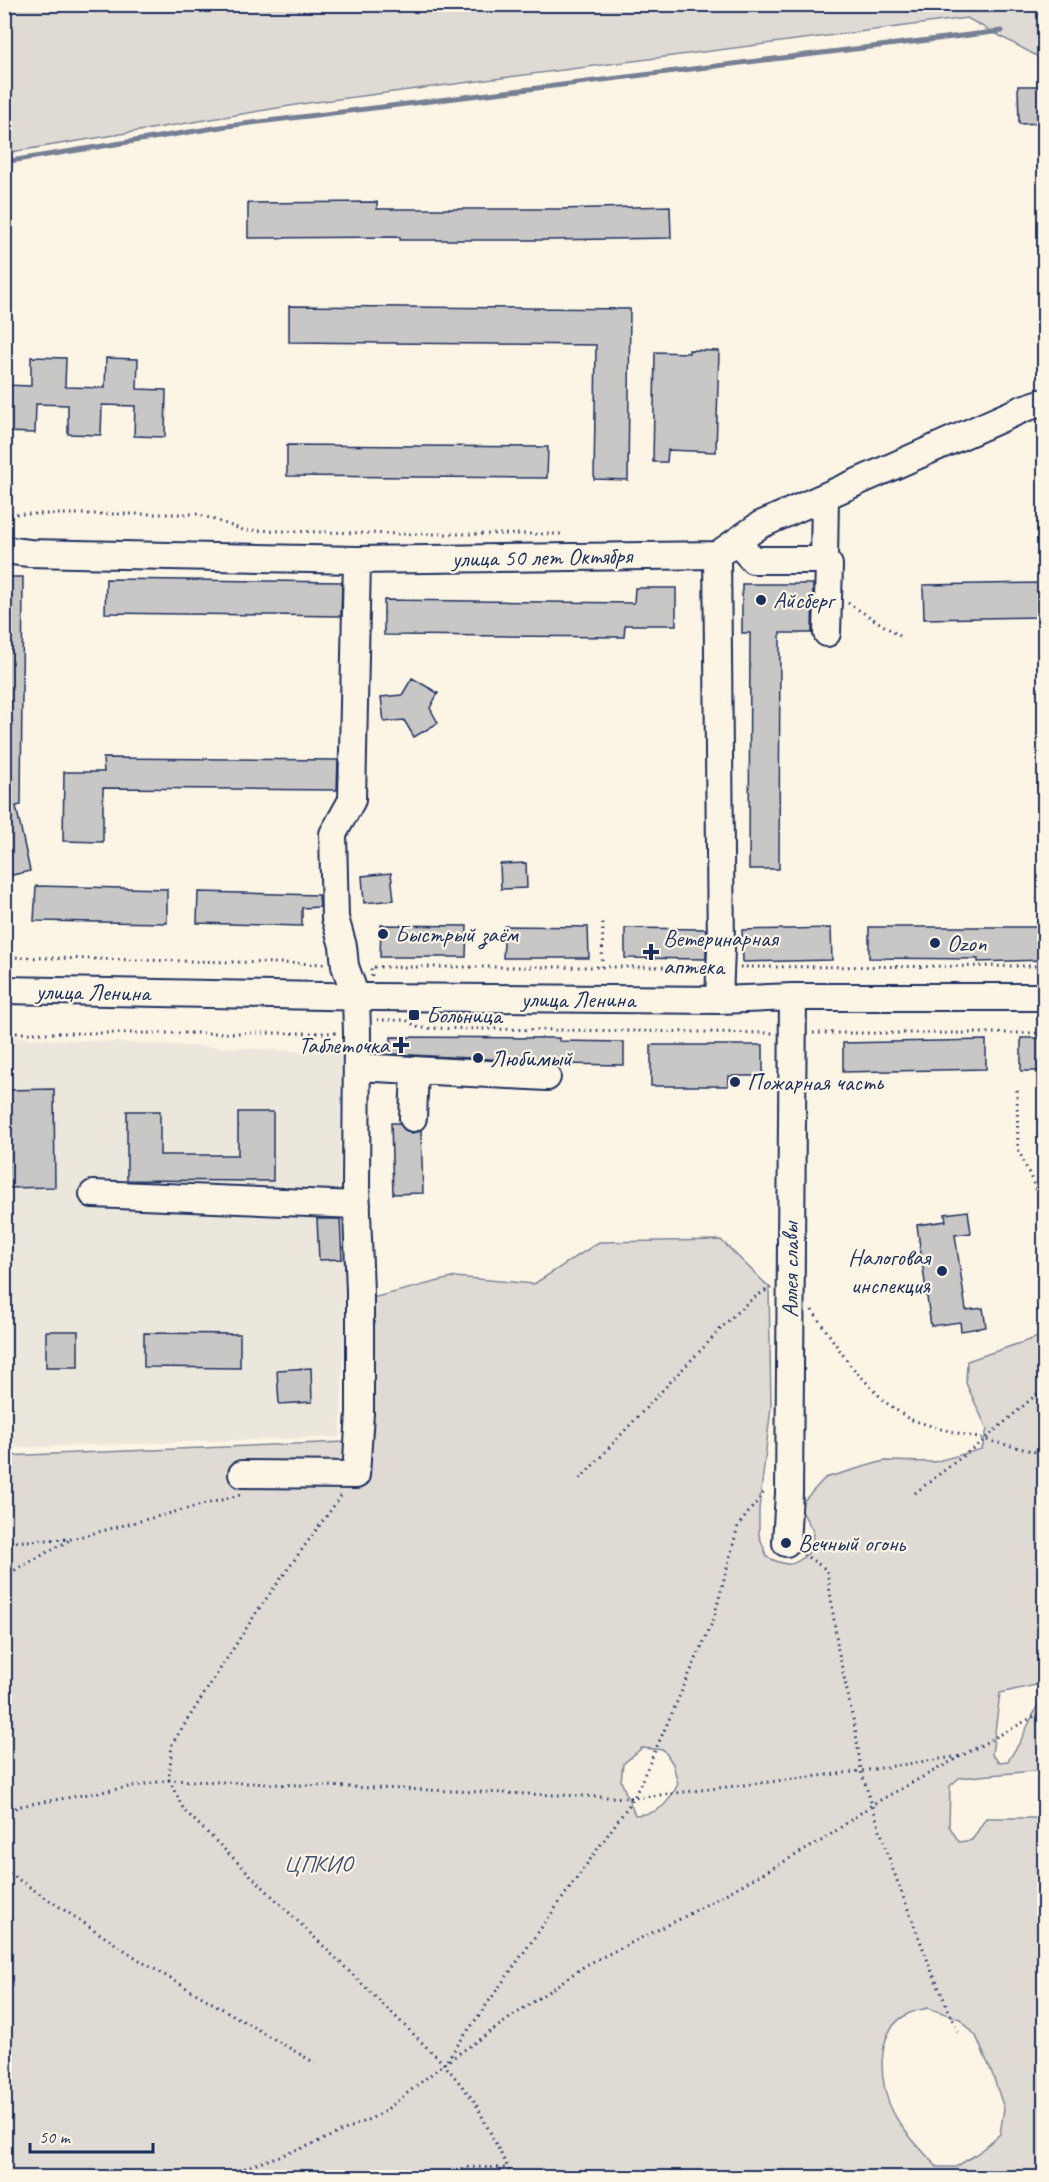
<svg xmlns="http://www.w3.org/2000/svg" width="1049" height="2182" font-family="Caveat,sans-serif">
<style>
.built{fill:#ece7dc}
.green{fill:#dfdbd4;stroke:#7d8599;stroke-width:1.5;fill-rule:evenodd}
.lines{fill:none;stroke-linecap:round;stroke-linejoin:round}
.stream{stroke:#767f94;stroke-width:5}
.building{fill:#c8c7c6;stroke:#1b2f5e;stroke-width:1.5}
.minor-casing{stroke:#1b2f5e;stroke-width:30}
.path{stroke:#1b2f5e;stroke-width:3;stroke-dasharray:1.5 4.5;stroke-linecap:butt}
.minor{stroke:#fcf5e5;stroke-width:26}
.poi-dot{fill:#1b2f5e;stroke:#fcf5e5;stroke-width:2}
.labels{text-anchor:middle;dominant-baseline:central;stroke-width:4.5;stroke-linejoin:round;paint-order:stroke}
.street-label{font-size:24px;fill:#1b2f5e;stroke:#fcf5e5}
.poi-label{font-size:24px;fill:#1b2f5e;stroke:#fcf5e5;text-anchor:start}
.park-label{font-size:24px;fill:#425176;stroke:#fcf5e5}
</style>
<rect width="100%" height="100%" fill="#fcf5e5"/>
<filter id="ink" filterUnits="userSpaceOnUse"><feTurbulence type="fractalNoise" baseFrequency=".0167" numOctaves="2"/><feDisplacementMap in="SourceGraphic" scale="12" xChannelSelector="R" yChannelSelector="G"/><feConvolveMatrix kernelMatrix="1 2 1 2 8 2 1 2 1" color-interpolation-filters="sRGB"/></filter>
<g filter="url(#ink)">
<path class="built" d="M 4,1037 L 341,1053 L 340,1191 L 349,1224 L 340,1437 L 5,1448 Z"/>
<path class="green" d="M 5,4 L 1044,5 L 1044,60 L 967,18 L 308,103 L 5,153 Z
M 721,1240 L 769,1287 L 771,1407 L 759,1509 L 759,1535 L 767,1557 C 789,1568 795,1567 812,1549 L 813,1531 L 799,1506 L 825,1478 L 884,1461 L 934,1462 L 982,1449 L 987,1429 L 966,1383 L 967,1361 L 1044,1335 L 1044,1689 L 1040,1684 L 1000,1693 L 992,1755 L 999,1762 L 1008,1761 L 1020,1742 L 1044,1692 L 1044,1770 L 959,1778 L 950,1786 L 949,1826 L 959,1842 L 972,1840 L 986,1818 L 1044,1818 L 1044,2177 L 5,2177 L 4,1456 L 346,1442 L 352,1303 L 455,1277 L 534,1284 L 599,1242 ZM 642,1748 L 664,1750 L 673,1764 L 678,1784 C 667,1805 660,1814 635,1815 L 621,1781 L 623,1764 ZM 928,2008 L 960,2019 L 976,2036 L 992,2073 L 1004,2108 L 1000,2134 L 978,2153 L 956,2167 L 937,2167 C 922,2150 904,2133 893,2112 C 879,2085 874,2032 906,2015 C 912,2011 921,2010 928,2008 Z"/>
<g class="lines">
<path class="stream" d="M 4,162 L 227,126 L 1002,31"/>
</g>
<path class="building" d="M 1018,86 L 1044,86 L 1044,123 L 1019,124 Z
M 377,202 L 377,209 L 560,209 L 670,206 L 671,238 L 548,240 L 400,240 L 400,237 L 248,238 L 248,203 Z
M 289,306 L 630,309 L 628,480 L 594,479 L 596,345 L 289,342 Z
M 689,350 L 719,351 L 716,452 L 668,450 L 667,462 L 653,462 L 655,352 L 689,353 Z
M 31,357 L 66,358 L 65,387 L 105,388 L 106,358 L 138,359 L 137,389 L 166,390 L 165,437 L 134,436 L 135,406 L 102,405 L 101,435 L 68,434 L 68,405 L 36,404 L 35,433 L 4,432 L 4,385 L 31,386 Z
M 287,445 L 548,447 L 547,478 L 287,476 Z
M 4,577 L 23,577 L 21,805 L 16,806 L 30,871 L 4,877 Z
M 106,579 L 342,582 L 341,616 L 105,613 Z
M 1044,583 L 1044,617 L 924,619 L 923,585 Z
M 742,584 L 813,584 L 812,633 L 780,633 L 779,869 L 749,869 L 750,633 L 742,633 Z
M 635,588 L 676,588 L 676,625 L 625,625 L 624,637 L 384,635 L 384,600 L 634,603 Z
M 412,678 L 438,693 L 430,708 L 438,723 L 414,737 L 404,720 L 384,722 L 381,697 L 402,695 Z
M 103,758 L 338,760 L 337,790 L 103,788 L 103,842 L 63,841 L 64,772 L 104,772 Z
M 526,863 L 527,888 L 501,889 L 500,864 Z
M 391,873 L 394,900 L 364,903 L 362,876 Z
M 36,886 L 167,889 L 167,923 L 34,921 Z
M 198,892 L 319,895 L 320,907 L 302,908 L 302,926 L 197,923 Z
M 381,925 L 467,926 L 466,957 L 380,957 Z
M 505,926 L 588,927 L 589,958 L 503,958 Z
M 869,927 L 1044,927 L 1044,960 L 978,962 L 978,959 L 869,958 Z
M 625,928 L 706,929 L 706,959 L 625,958 Z
M 831,928 L 832,960 L 743,962 L 742,930 Z
M 391,1037 L 559,1038 L 559,1041 L 624,1042 L 624,1065 L 559,1064 L 558,1068 L 548,1062 L 391,1054 Z
M 1021,1038 L 1044,1038 L 1044,1071 L 1021,1071 Z
M 986,1040 L 986,1069 L 843,1072 L 843,1043 Z
M 651,1045 L 763,1045 L 763,1076 L 729,1076 L 728,1086 L 651,1086 Z
M 54,1089 L 55,1187 L 8,1188 L 7,1090 Z
M 127,1111 L 160,1111 L 160,1155 L 238,1155 L 238,1112 L 273,1112 L 273,1181 L 127,1180 Z
M 391,1123 L 399,1123 L 405,1130 L 412,1133 L 421,1131 L 423,1193 L 393,1194 Z
M 968,1211 L 971,1233 L 955,1235 L 966,1310 L 983,1308 L 986,1327 L 961,1331 L 960,1322 L 931,1326 L 917,1225 L 946,1221 L 945,1214 Z
M 317,1219 L 340,1219 L 342,1259 L 319,1260 Z
M 46,1331 L 78,1331 L 78,1367 L 46,1367 Z
M 144,1333 L 240,1334 L 240,1368 L 144,1367 Z
M 311,1368 L 312,1402 L 279,1404 L 277,1370 Z"/>
<g class="lines">
<g class="minor-casing">
<path id="minor" d="M 737,542 L 753,560 L 824,560 L 829,565 L 827,633
M 4,550 L 29,553 L 357,560 L 717,555 L 760,525 L 1025,408 L 1044,402
M 717,555 L 721,949 L 719,1000
M 824,560 L 825,497
M 4,990 L 374,997 L 719,1000 L 793,997 L 1044,997
M 357,1067 L 547,1077
M 413,1118 L 415,1070
M 93,1194 L 357,1205
M 242,1474 L 356,1475 L 360,1413 L 360,1292 L 356,1186 L 357,1033 L 356,997 L 345,966 L 343,946 L 335,918 L 333,834 L 352,800 L 357,560
M 786,1543 L 789,1493 L 793,997"/>
</g>
<path class="path" d="M 4,514 L 198,514 L 243,530 L 402,534 L 564,534
M 848,603 L 900,636
M 4,957 L 324,964
M 602,967 L 603,921
M 740,967 L 1044,966
M 372,976 L 371,967 L 701,967
M 377,1020 L 406,1020 L 419,1028 L 774,1033
M 4,1033 L 336,1033
M 813,1033 L 1044,1033
M 1017,1090 L 1018,1149 L 1044,1207
M 812,1310 L 850,1365 L 885,1402 L 909,1419 L 941,1429 L 1044,1454
M 580,1479 C 621,1435 661,1391 703,1348 C 723,1327 744,1300 771,1288
M 915,1493 L 985,1439 L 1044,1388
M 341,1496 L 258,1610 L 172,1744 L 169,1780 L 184,1810 L 444,2064 L 475,2102 L 513,2178
M 4,1542 L 71,1539 L 240,1495
M 803,1554 L 827,1570 L 838,1649 L 856,1733 L 861,1771 L 893,1870 L 932,1972 L 960,2036
M 4,1576 L 70,1540
M 4,1813 L 20,1806 L 169,1780 L 634,1798 L 861,1771 L 960,1756
M 4,1870 L 144,1963 L 315,2063
M 447,2060 L 634,1798 L 713,1621 L 738,1526 L 764,1492
M 216,2178 L 308,2146 L 381,2114 L 444,2064 L 586,1965 L 682,1918 L 823,1840 L 873,1804 L 1044,1711
M 446,2178 L 465,2167 L 507,2168"/>
<use href="#minor" class="minor"/>
</g>
</g>
<g class="poi-dot">
<circle cx="761" cy="600" r="6"/>
<circle cx="383" cy="934" r="6"/>
<circle cx="935" cy="943" r="6"/>
<path d="M648 943h6v6h6v6h-6v6h-6v-6h-6v-6h6z"/>
<rect x="408" y="1009" width="12" height="12" rx="3"/>
<path d="M398 1036h6v6h6v6h-6v6h-6v-6h-6v-6h6z"/>
<circle cx="478" cy="1058" r="6"/>
<circle cx="735" cy="1082" r="6"/>
<circle cx="942" cy="1271" r="6"/>
<circle cx="786" cy="1543" r="6"/>
</g>
<g class="labels">
<g class="street-label">
<text transform="translate(542 557) rotate(-1)">улица 50 лет Октября</text>
<text transform="translate(93 992) rotate(1)">улица Ленина</text>
<text x="578" y="999">улица Ленина</text>
<text transform="translate(790 1270) rotate(-90)">Аллея славы</text>
</g>
<g class="poi-label">
<text x="773" y="600">Айсберг</text>
<text x="395" y="934">Быстрый заём</text>
<text x="663" y="938">Ветеринарная<tspan x="663" dy="28">аптека</tspan></text>
<text x="947" y="943">Ozon</text>
<text x="426" y="1015">Больница</text>
<text x="389" y="1045" text-anchor="end">Таблеточка</text>
<text x="490" y="1058">Любимый</text>
<text x="747" y="1082">Пожарная часть</text>
<text x="930" y="1257" text-anchor="end">Налоговая<tspan x="930" dy="28">инспекция</tspan></text>
<text x="798" y="1543">Вечный огонь</text>
</g>
<g class="park-label">
<text x="318" y="1864">ЦПКИО</text>
</g>
</g>
<rect width="1049" height="2182" fill="none" stroke="#fcf5e5" stroke-width="24"/>
<rect x="12" y="12" width="1025" height="2158" fill="none" stroke="#1b2f5e" stroke-width="2" filter="url(#ink)"/>
<path d="M30 2143v9h123v-9" fill="none" stroke="#1b2f5e" stroke-width="3"/>
<text x="39" y="2143" font-size="18" fill="#1b2f5e" stroke="#fcf5e5" stroke-width="4.5" paint-order="stroke">50 m</text>
</svg>
